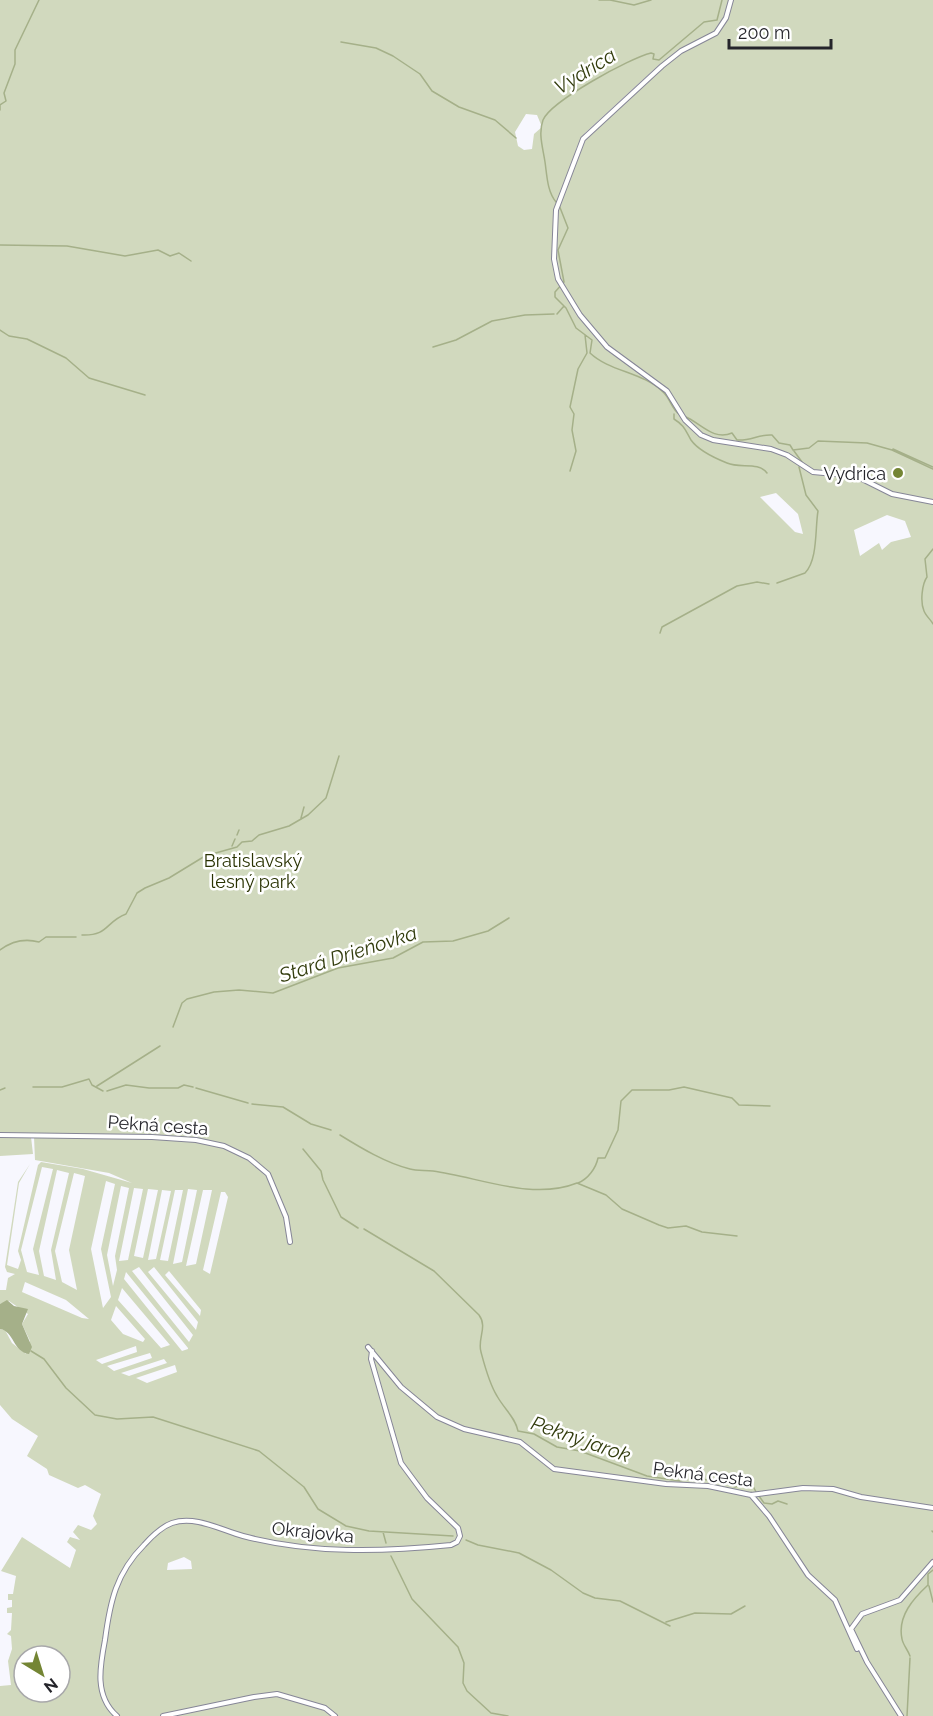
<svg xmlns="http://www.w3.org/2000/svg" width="933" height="1716" font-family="Raleway,sans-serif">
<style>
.green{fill:#d1d9be;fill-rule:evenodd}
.water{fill:#a5b089}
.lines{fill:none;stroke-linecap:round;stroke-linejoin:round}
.stream{stroke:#a5b089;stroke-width:1.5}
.street-casing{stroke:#868697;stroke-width:6}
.street{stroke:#fff;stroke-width:4}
.poi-dot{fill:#748534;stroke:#fff;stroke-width:2}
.labels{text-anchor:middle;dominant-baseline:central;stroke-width:5;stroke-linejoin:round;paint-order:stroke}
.poi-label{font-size:18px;fill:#25252b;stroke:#fff;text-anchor:end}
.park-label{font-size:18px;fill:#293202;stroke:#fff}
.street-label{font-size:18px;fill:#25252b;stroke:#fff}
.water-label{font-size:20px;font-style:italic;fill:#333d0e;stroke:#fff}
</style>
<rect width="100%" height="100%" fill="#f7f7fe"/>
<path class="green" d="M 0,0 L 933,0 L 933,1716 L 0,1716 L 0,1686 L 11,1685 L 8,1661 L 12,1649 L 11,1636 L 7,1634 L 11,1630 L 12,1613 L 7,1613 L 7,1608 L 12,1607 L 12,1600 L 8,1600 L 8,1594 L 13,1594 L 16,1576 L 1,1571 L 22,1537 L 70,1568 L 76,1550 L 67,1542 L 70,1537 L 80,1540 L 73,1532 L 78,1525 L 91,1530 L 97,1524 L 93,1516 L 101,1494 L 85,1485 L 78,1488 L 49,1475 L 47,1469 L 27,1456 L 38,1436 L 12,1419 L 0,1405 L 0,1329 L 5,1330 L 12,1343 L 26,1354 L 30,1341 L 22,1324 L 28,1314 L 9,1301 L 0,1304 L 0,1290 L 6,1290 L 8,1278 L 15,1274 L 7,1272 L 5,1267 L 18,1182 L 30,1164 L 19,1183 L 7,1265 L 18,1269 L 21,1260 L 18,1251 L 38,1165 L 41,1162 L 83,1169 L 132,1183 L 109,1173 L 35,1160 L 34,1137 L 137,1135 L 0,1133 ZM 660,64 L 663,67 L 588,135 L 580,150 L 576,149 L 585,133 ZM 526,114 L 537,115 L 542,127 L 534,134 L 532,149 L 524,150 L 518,146 L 515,132 ZM 776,493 L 798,514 L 803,534 L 795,532 L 760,497 ZM 887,515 L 905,521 L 911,537 L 891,542 L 882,550 L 879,543 L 860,556 L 854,530 ZM 42,1167 L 53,1169 L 33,1249 L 39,1275 L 27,1272 L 21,1250 ZM 57,1170 L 69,1173 L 51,1250 L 56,1280 L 44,1276 L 39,1251 ZM 74,1173 L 85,1176 L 69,1250 L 77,1290 L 62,1282 L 55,1251 ZM 106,1181 L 115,1184 L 101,1249 L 111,1297 L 103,1308 L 91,1249 ZM 121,1186 L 129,1188 L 115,1256 L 117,1270 L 113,1286 L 107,1255 ZM 134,1188 L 143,1189 L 128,1260 L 119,1261 ZM 148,1189 L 158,1190 L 143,1258 L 134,1256 ZM 188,1189 L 197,1190 L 182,1262 L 173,1264 ZM 162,1190 L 171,1191 L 156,1259 L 148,1260 ZM 175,1190 L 183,1190 L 168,1261 L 160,1260 ZM 203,1190 L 212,1190 L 196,1264 L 186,1266 ZM 221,1192 L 225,1192 L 228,1197 L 210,1274 L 203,1270 ZM 139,1267 L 193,1335 L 189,1342 L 132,1271 ZM 154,1267 L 198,1322 L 196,1330 L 148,1272 ZM 169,1271 L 201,1310 L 200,1316 L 165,1275 ZM 126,1272 L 188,1348 L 188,1349 L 182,1351 L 124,1279 ZM 25,1282 L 66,1300 L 89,1319 L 82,1318 L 22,1292 ZM 122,1288 L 170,1345 L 161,1348 L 118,1300 ZM 116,1306 L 145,1339 L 143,1342 L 123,1334 L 111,1320 ZM 136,1346 L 137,1352 L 102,1364 L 96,1360 ZM 150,1353 L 152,1358 L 114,1371 L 107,1366 ZM 164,1359 L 167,1363 L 129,1376 L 121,1373 ZM 175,1365 L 177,1372 L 147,1383 L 136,1378 ZM 184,1557 L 191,1561 L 192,1569 L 167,1570 L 168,1563 ZM 24,1656 L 60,1656 L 60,1692 L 24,1692 Z
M 0,1136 L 31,1137 L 33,1154 L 0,1156 Z"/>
<path class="water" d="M 7,1300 L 14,1306 L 28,1309 L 22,1324 L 32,1347 L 29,1354 C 13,1352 14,1331 0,1329 L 0,1304 Z"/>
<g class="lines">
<path class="stream" d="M 599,0 L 609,0
M 610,0 L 634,5 L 651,0
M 341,42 L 376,48 L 393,56 L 420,74 L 432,91 L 459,107 L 495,120 L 516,138
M 0,110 L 0,105 L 6,101 L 4,93 L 15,64 L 15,50 L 39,0
M 556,202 C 547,191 547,175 545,162 C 543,148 538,134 543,120 C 551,101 630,58 651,53 L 654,54 L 653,59 L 659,60 L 704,22 L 717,20 L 722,0
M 559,205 L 568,228 L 558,250 L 564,282 L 555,292 L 555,297 L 566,308 L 576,328 L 592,340 L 590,353 C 610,372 643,372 663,392 C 670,398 672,410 679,414
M 0,245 L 67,246 L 125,256 L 158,250 L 170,256 L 179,253 L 191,261
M 557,314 L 564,306
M 0,330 L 9,336 L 27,339 L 66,358 L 89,378 L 145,395
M 433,347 L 456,340 L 492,321 L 525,315 L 554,314
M 674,414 L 674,419 C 685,426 685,430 691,440 C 698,450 717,459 727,463 C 740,469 758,461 767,473
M 684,416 C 701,423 713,441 732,433 L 737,440 C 751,441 759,434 772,435 L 779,443 L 790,445 L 793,450 L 809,448 L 818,441 L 867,443 L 892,450 L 933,469
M 893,449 L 933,467
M 794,451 L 802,462
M 570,471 L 576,451 L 572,430 L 574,414 L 570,407 L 578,369 L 587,353 L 585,335
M 933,549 L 925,559 L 927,577 C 922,584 920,602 924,611 C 926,616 931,620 933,624
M 777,583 L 805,573 C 818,560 815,528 818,511 L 806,495 L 799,467
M 660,633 L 662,627 L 737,586 L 757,582 L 769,584
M 301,818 L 304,807
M 237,835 L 239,830
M 232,846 L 235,839
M 82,935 C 109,936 105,922 126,914 L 137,893 L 145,888 L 169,878 L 205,856 L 237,847 L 242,842 L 252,841 L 259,835 L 289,826 L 308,815 L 326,798 L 339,756
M 0,950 C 12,941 24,938 39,942 L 46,937 L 76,937
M 173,1027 L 182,1003 L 187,999 L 214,992 L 239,990 L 273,993 L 338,968 L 393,958 L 423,942 L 453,941 L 488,931 L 509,918
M 97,1086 L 160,1046
M 33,1087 L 62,1087 L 89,1079 L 92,1085 L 103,1091
M 196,1088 L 248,1103
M 0,1090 L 5,1088
M 107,1091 L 126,1085 L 149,1088 L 178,1088 L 184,1085 L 193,1087
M 252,1104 L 283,1107 L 311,1124 L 331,1130
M 340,1135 C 361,1148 386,1163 410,1169 C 417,1171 425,1170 433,1171 C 478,1177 532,1201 577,1183 L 606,1195 L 622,1209 L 659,1225 L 668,1228 L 686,1226 L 702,1232 L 737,1236
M 303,1149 L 321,1171 L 323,1180 L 341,1217 L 358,1228
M 578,1183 C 588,1179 596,1168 598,1158 L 605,1158 L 618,1130 L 621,1101 L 632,1090 L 669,1090 L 684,1087 L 732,1098 L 739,1105 L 770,1106
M 364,1229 L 434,1271 L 479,1315 C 488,1327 477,1339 481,1352 C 485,1367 489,1383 497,1396 C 505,1410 515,1417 518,1431 L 534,1434 L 557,1447 L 580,1451 L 647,1476 L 680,1481 L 694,1478 L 722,1482 L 735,1487 L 744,1484 L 753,1486 L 756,1492
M 31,1351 L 44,1359 L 66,1388 L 95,1415 L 117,1419 L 153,1417 L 259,1451 L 304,1487 L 318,1509 L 346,1526 L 369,1531 L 453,1536
M 759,1496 L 764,1503 L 772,1504 L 778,1501 L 787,1504
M 932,1531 L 933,1532
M 383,1532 L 386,1543
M 466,1540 L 478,1545 L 519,1553 L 551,1570 L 583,1593 L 595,1598 L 620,1601 L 670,1626
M 391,1556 L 412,1599 L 458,1647 L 464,1663 L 463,1683 L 467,1691 L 491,1713 L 508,1716
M 929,1586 L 933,1602
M 666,1622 L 695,1613 L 731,1614 L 745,1606
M 910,1656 C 908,1650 903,1645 902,1639 C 897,1616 914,1598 928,1585 L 928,1574 L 933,1570
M 907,1716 L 910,1658"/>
<g class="street-casing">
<path id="street" d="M 731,0 L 726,18 L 716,33 L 681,51 L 662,66 L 583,139 L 556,210 L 554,259 L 558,279 L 580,315 L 607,347 L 667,391 L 685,420 L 701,435 L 713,440 L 771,449 L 787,455 L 813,472 L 856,476 L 892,494 L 933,502
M 0,1135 L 152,1137 L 196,1140 L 224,1146 L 249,1158 L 268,1174 L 286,1217 L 290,1242
M 368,1347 L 401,1387 L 437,1417 L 464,1429 L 520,1442 L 554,1469 L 666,1484 L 708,1486 L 751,1495 L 803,1488 L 833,1489 L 861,1497 L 933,1508
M 751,1495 L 769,1516 L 808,1575 L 835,1600 L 857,1649
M 117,1716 C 94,1696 100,1666 105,1640 C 110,1602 116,1573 144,1545 C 152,1536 161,1527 172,1523 C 195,1515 221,1530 243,1536 C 311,1554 382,1552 451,1545 L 457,1542 L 460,1536 L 458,1528 L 427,1498 L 401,1463 L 371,1359 L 372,1351
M 163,1716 L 254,1697 L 277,1694 L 325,1708 L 335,1716
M 901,1716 L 867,1662 L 851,1629 L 862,1614 L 900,1600 L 933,1562"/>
</g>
<use href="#street" class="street"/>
</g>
<circle class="poi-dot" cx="898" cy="473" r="6"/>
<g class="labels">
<g class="poi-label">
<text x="886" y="473">Vydrica</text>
</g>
<g class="park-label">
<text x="253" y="860">Bratislavský<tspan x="253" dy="21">lesný park</tspan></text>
</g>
<g class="street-label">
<text transform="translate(158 1125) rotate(4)">Pekná cesta</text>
<text transform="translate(703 1474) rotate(7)">Pekná cesta</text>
<text transform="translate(313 1532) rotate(6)">Okrajovka</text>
</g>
<g class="water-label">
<text transform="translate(585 71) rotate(-32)">Vydrica</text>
<text transform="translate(348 954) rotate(-18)">Stará Drieňovka</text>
<text transform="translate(581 1439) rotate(19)">Pekný jarok</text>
</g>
</g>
<g transform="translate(42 1674) rotate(142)"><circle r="28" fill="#ffffff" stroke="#a8a8aa" stroke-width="1.5"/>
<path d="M0-4.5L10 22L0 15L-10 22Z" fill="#748534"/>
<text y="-9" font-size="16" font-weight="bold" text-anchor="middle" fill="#25252b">N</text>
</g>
<path d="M729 39v9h102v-9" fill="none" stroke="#25252b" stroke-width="3"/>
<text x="738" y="39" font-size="18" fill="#25252b" stroke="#ffffff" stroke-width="4.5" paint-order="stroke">200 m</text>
</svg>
